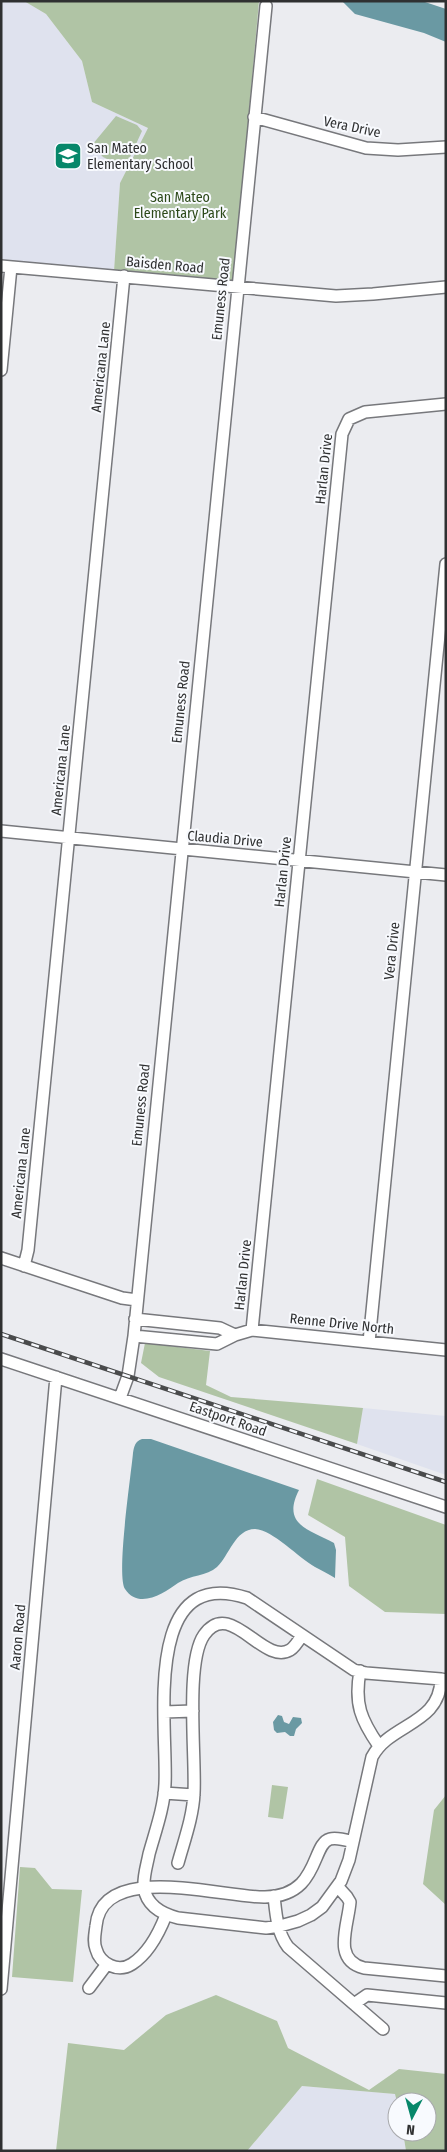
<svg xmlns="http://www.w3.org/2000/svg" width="447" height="2152" font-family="'Fira Sans Condensed',sans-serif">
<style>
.built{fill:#dfe2ee}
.green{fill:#b0c4a5}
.water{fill:#6a99a3}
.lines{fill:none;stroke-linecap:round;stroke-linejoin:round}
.minor-casing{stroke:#77787c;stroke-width:14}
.minor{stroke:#fff;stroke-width:11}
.rail-casing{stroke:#4a4b4c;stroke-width:4.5}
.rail{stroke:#f8fafe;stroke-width:2.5;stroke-dasharray:8;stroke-linecap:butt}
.labels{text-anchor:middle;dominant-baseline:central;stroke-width:4;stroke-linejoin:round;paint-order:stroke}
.street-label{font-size:14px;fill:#2f3031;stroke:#f8fafe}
.poi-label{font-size:14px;fill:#2f3031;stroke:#f8fafe;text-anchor:start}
.park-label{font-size:14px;fill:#2c4919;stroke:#f8fafe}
</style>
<rect width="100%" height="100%" fill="#ebecf0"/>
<path class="built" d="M 1,1 L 24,1 L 46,14 L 82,61 L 92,102 L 148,128 L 120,183 L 114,271 L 1,261 Z
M 363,1408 L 446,1416 L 446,1475 L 357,1444 Z
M 302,2086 L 396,2094 L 397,2132 L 403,2132 L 406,2151 L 247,2151 Z"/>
<path class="green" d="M 24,1 L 259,1 L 234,281 L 114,271 L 120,183 L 148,128 L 92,102 L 82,61 L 46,14 Z
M 116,116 L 137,125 L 142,131 L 125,168 L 103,157 L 92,145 Z
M 145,1343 L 210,1351 L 206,1385 L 231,1397 L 363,1408 L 357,1444 L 159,1377 L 141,1363 Z
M 317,1479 L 446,1525 L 446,1614 L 385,1612 L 349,1586 L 345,1537 L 308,1515 Z
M 272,1785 L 288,1787 L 283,1819 L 268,1817 Z
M 446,1795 L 446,1905 L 423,1884 L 434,1810 Z
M 20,1867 L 35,1868 L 52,1889 L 82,1890 L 73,1982 L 12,1977 Z
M 216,1995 L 277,2021 L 288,2048 L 369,2090 L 399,2069 L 446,2074 L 446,2151 L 406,2151 L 403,2132 L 427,2132 L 427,2102 L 397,2102 L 395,2094 L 302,2086 L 247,2151 L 56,2151 L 68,2043 L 124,2050 L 166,2015 Z"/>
<path class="water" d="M 342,1 L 422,1 L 446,9 L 446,42 L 424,33 L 355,14 Z
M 142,1439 L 151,1439 L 299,1490 C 281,1525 310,1530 334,1543 L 336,1550 L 335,1578 C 329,1574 322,1571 315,1567 C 299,1558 273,1530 255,1529 C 235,1529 229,1556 217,1567 C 207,1576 190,1575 178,1583 C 164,1593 139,1610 125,1589 C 116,1575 131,1476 133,1453 C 134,1447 135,1441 142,1439 Z
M 278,1715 L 282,1716 L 284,1722 L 289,1724 L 293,1717 L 301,1718 L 302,1723 L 296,1729 L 294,1736 L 290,1736 L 285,1732 L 277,1733 L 274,1730 L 273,1722 Z"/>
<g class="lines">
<g class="minor-casing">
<path id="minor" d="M 254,117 L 366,148 L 398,150 L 446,147
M 1,266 L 336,296 L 373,294 L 446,287
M 1,370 L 11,267
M 1,831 L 446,875
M 1,1258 L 122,1298 L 137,1300
M 24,1266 L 28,1250 L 124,276
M 135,1319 L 220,1328 L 235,1335
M 252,1330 L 342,434 L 349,419 L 365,412 L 446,404
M 134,1336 L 217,1344 L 235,1335 L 252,1330 L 446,1350
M 369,1342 L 446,564
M 1,1359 L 446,1507
M 120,1398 L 128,1376 L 134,1336 L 266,6
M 360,1671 C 354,1704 361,1720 379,1746
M 441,1679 C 440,1725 390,1723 372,1757 L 349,1860 L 341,1881 L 322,1907 L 311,1915 L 298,1921 L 280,1926 L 266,1928 L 178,1918 C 162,1914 147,1906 144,1888 C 143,1876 147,1865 149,1854 C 155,1832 164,1808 165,1784 C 168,1728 140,1563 247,1598 L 354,1670 L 366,1673 L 441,1679 L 446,1680
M 164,1712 L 193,1711
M 164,1793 L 194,1795
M 178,1863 C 184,1841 193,1817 194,1793 C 196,1758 185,1662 204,1635 C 230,1597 263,1666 290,1650 C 295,1647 299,1640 302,1635
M 338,1887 L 347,1897 L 350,1902 C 348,1926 332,1960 364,1968 L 446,1976
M 274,1896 C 276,1915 277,1932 288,1947 L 383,2029
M 166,1915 C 159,1933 149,1953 132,1964 C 118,1973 100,1964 96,1949 C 93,1942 95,1934 96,1926 C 102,1860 223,1898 265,1897 C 320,1896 311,1844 330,1839 C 337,1837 346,1840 353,1842
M 89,1988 L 107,1964
M 1,1989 L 56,1377
M 354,2004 L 367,1995 L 446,2003"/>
</g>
<use href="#minor" class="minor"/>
<g class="rail-casing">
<path id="rail" d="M 1,1334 L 446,1482"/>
</g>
<use href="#rail" class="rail"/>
</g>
<defs>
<g id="school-square" transform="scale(1.4375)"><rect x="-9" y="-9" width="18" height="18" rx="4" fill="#07876a" stroke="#f8fafe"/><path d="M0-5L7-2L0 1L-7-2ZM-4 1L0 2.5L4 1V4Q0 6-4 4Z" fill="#fff"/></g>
</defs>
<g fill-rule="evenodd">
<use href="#school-square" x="68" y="156"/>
</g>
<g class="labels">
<g class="street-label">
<text transform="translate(352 127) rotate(12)">Vera Drive</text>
<text transform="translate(165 265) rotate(5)">Baisden Road</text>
<text transform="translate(221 299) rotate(-84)">Emuness Road</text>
<text transform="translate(101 367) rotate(-84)">Americana Lane</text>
<text transform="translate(324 469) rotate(-84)">Harlan Drive</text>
<text transform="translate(181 702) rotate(-84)">Emuness Road</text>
<text transform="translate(61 770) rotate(-84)">Americana Lane</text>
<text transform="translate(225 839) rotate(5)">Claudia Drive</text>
<text transform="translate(283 872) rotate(-84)">Harlan Drive</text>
<text transform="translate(392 951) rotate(-84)">Vera Drive</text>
<text transform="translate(141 1105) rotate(-84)">Emuness Road</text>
<text transform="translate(21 1173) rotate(-84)">Americana Lane</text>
<text transform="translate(243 1275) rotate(-84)">Harlan Drive</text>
<text transform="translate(342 1324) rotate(6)">Renne Drive North</text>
<text transform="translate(228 1419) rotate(19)">Eastport Road</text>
<text transform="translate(18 1637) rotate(-85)">Aaron Road</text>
</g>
<g class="poi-label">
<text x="87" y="148">San Mateo<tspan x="87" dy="16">Elementary School</tspan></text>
</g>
<g class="park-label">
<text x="180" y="197">San Mateo<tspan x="180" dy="16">Elementary Park</tspan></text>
</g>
</g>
<rect width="447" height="2152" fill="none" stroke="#2f3031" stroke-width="5"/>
<g transform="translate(412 2117) rotate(186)"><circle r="24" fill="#f8fafe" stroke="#a8a9ac"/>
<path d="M0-4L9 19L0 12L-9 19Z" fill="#07876a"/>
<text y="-8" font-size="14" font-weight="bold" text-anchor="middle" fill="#2f3031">N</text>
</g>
</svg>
